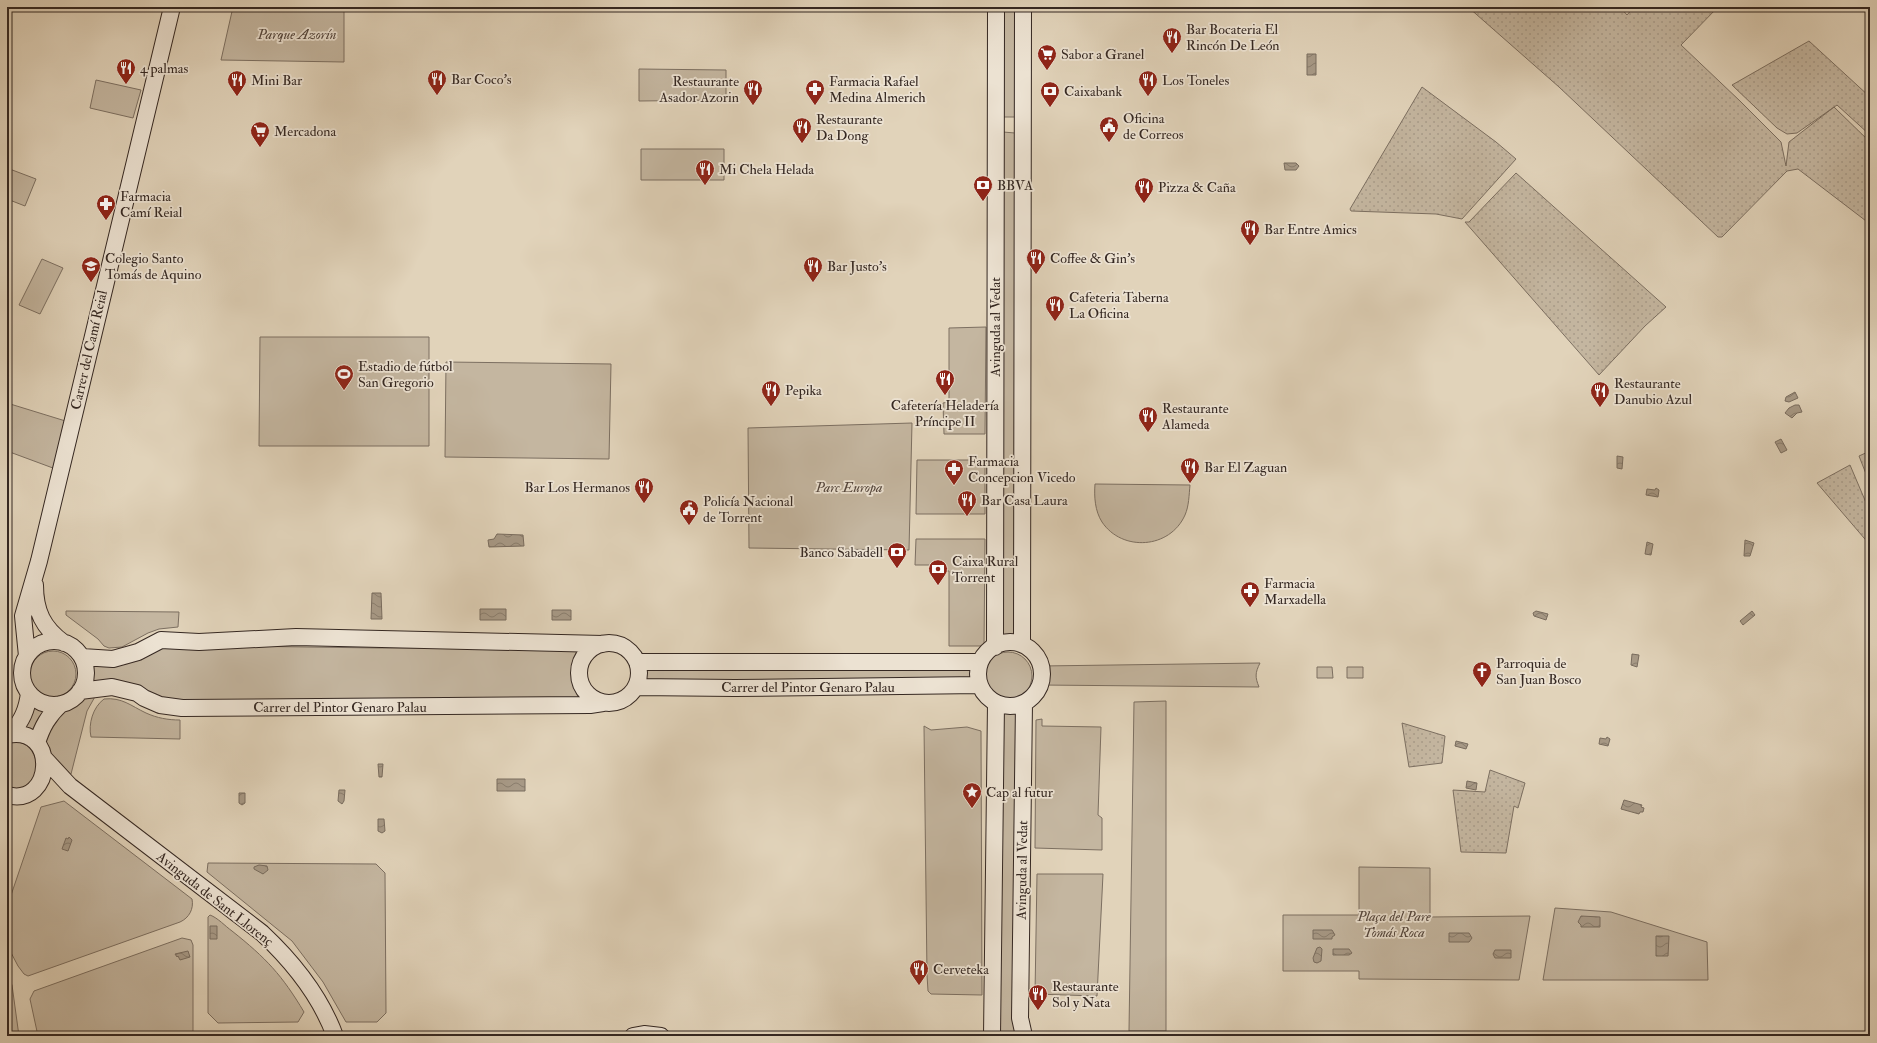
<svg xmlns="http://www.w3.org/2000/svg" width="1877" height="1043" font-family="'IM FELL Double Pica',serif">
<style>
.grass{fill:url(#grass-dots);stroke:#7c6f61}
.green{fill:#c4b6a0;stroke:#7c6f61}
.water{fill:url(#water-waves);stroke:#796c5e}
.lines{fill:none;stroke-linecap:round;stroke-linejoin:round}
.secondary-casing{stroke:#352822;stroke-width:18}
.secondary{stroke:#ece2d2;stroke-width:16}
.labels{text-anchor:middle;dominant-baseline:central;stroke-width:3.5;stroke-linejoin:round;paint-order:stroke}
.poi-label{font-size:14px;fill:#352822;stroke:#ece2d2;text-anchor:start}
.park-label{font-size:14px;font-style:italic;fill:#52443b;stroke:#ece2d2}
.street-label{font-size:14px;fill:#352822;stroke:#ece2d2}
</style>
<defs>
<pattern id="grass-dots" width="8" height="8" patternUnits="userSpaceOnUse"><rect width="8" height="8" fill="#c4b6a0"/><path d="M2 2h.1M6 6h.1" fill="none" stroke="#a99c8a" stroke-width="1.8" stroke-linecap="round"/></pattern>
<pattern id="water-waves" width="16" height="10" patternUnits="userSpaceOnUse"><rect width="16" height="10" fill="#a79986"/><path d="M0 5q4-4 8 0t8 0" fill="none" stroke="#897d6d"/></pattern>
</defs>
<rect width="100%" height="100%" fill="#e1d3ba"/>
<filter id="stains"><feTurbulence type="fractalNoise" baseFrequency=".005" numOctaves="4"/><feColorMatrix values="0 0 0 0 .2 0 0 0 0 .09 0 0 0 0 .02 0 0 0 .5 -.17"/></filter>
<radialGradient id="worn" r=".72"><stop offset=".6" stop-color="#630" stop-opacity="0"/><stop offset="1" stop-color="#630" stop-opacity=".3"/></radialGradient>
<path class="grass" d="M 1468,7 L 1620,7 L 1627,15 L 1634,7 L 1718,7 L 1681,45 L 1740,101 L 1781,142 L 1786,166 L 1789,142 L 1834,107 L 1870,142 L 1870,224 L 1798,169 L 1787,171 L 1722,237 L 1718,237 L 1559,87 Z
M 1809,41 L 1870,97 L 1870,135 L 1837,105 L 1797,133 L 1787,134 L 1777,128 L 1732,85 Z
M 1422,87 L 1496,142 L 1516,159 L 1462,219 L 1436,214 L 1351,211 L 1350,209 Z
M 1516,173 L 1666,307 L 1645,326 L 1599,375 L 1465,222 L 1469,222 Z
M 1870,451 L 1870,484 L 1859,456 Z
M 1850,465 L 1870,512 L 1870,545 L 1817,483 Z
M 1402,723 L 1445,736 L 1442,763 L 1409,767 Z
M 1490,770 L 1525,783 L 1518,808 L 1514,806 L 1506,853 L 1461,852 L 1453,790 L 1485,792 Z"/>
<path class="green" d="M 233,7 L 344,7 L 344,62 L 221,60 Z
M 1001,7 L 1017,7 L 1016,117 L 1002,117 Z
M 639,69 L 726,70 L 726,100 L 639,101 Z
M 96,80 L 141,90 L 133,118 L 90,108 Z
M 1003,132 L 1015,133 L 1014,641 L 1002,641 Z
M 641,149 L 724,149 L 724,180 L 641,180 Z
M 7,168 L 36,179 L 25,206 L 7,199 Z
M 42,259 L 63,268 L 40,314 L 19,305 Z
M 986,327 L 985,434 L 944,434 L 943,403 L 949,402 L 949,328 Z
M 260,337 L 429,337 L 429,446 L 259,446 Z
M 446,362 L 611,364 L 609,459 L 445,457 Z
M 7,403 L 72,423 L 61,471 L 7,451 Z
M 912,423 L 909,550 L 749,548 L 748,428 Z
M 917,460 L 985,460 L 985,514 L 916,514 Z
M 1095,484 L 1190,485 C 1189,495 1189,506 1185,515 C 1170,549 1122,552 1102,522 C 1095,511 1094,497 1095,484 Z
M 916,539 L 985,539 L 984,646 L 949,646 L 949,571 L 942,571 L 942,565 L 915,565 Z
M 66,611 L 179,612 L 178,627 L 159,629 L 148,633 L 122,647 L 109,648 L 104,646 L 98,639 L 66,615 Z
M 163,645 L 379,648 L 589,647 C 570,664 570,686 589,703 L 175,702 L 90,684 L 91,665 Z
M30 674a23 23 0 1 1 46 0a23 23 0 1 1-46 0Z
M984 676a24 24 0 1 1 48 0a24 24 0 1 1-48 0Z
M 980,662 L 978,673 L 980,685 L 638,679 L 639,669 Z
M 1260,663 C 1255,673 1255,677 1259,687 L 1040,685 L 1042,675 L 1041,666 Z
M 1317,667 L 1332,667 L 1333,678 L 1317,678 Z
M 1347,667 L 1363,667 L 1363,678 L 1347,678 Z
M 97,693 L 87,711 L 71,774 L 68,776 L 61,770 L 47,749 L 46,741 L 56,717 L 84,698 Z
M 104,699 C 122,697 131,706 146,713 C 157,718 168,720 180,720 L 180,739 L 91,737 C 88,724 93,707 104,699 Z
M 1166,701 L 1166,1031 L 1129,1031 L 1134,702 Z
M 32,703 L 46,710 L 35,737 L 21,730 Z
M 1001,710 L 1016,710 L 1016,1036 L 999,1035 Z
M 1042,719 L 1042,726 L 1101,727 L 1098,815 L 1102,818 L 1102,850 L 1035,848 L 1036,720 Z
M 924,726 L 931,730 L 967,727 L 981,731 L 982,995 L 931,994 L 928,991 L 927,975 Z
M 7,742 C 11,742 16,741 19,742 C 42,748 42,784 19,789 C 16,790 11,789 7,789 Z
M 64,801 L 192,899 C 194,909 189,918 180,922 L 28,976 L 24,974 L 18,966 L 7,945 L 7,907 L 41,807 Z
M 208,863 L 376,864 L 385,873 L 386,1013 L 377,1022 L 346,1022 L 323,982 L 292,941 L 207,872 Z
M 1359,867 L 1430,868 L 1430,917 L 1530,916 L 1519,980 L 1359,979 L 1359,971 L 1283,971 L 1283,915 L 1359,915 Z
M 1037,874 L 1103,874 L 1097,996 L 1035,994 Z
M 1555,908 L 1611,912 L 1707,942 L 1708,980 L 1543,980 Z
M 210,915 C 218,918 225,926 232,931 C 266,958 282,975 304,1012 L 298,1022 L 218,1023 L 208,1013 L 208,917 Z
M 182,938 L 191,940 L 193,945 L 193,1036 L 38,1036 L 30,999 L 34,991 Z
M 7,976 L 12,985 L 19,1036 L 7,1036 Z"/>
<path class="water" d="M 1307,54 L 1316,54 L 1316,75 L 1307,75 Z
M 1284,163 L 1296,163 L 1299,166 L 1296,170 L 1285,170 Z
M 1795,392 L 1798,398 L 1789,402 L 1785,401 L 1786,397 Z
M 1795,405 L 1799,405 L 1802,412 L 1797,413 L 1792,418 L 1785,413 L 1789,408 Z
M 1781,439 L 1787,450 L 1781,453 L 1775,442 Z
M 1617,456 L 1623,457 L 1622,469 L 1617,468 Z
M 1656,488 L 1659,490 L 1658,497 L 1646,495 L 1647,489 L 1655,490 Z
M 497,534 L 523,535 L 524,546 L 489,547 L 488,540 L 494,539 Z
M 1745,540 L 1754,543 L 1750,556 L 1744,556 Z
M 1647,542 L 1653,544 L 1651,555 L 1645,554 Z
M 372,593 L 381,593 L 382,619 L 371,619 Z
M 480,609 L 506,609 L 506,620 L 480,620 Z
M 552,610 L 571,610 L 571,620 L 552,620 Z
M 1536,611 L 1548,614 L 1546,620 L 1534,616 L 1533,613 Z
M 1752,611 L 1755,615 L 1743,625 L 1740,621 Z
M 1632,654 L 1639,655 L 1637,667 L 1631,665 Z
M 1607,737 L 1610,739 L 1608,746 L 1599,744 L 1600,738 L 1606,739 Z
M 1456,741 L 1468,744 L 1466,749 L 1455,746 Z
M 378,764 L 383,764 L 382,777 L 379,777 Z
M 497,779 L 525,779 L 525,791 L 497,791 Z
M 1467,781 L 1477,783 L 1476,790 L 1466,788 Z
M 339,790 L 345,790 L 344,801 L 342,804 L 338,801 Z
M 239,793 L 245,793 L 245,803 L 242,805 L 239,803 Z
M 1624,800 L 1642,805 L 1641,807 L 1644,808 L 1643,812 L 1640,812 L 1639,814 L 1621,809 Z
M 378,819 L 384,819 L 385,831 L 382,833 L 378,831 Z
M 69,837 L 72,840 L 68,851 L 62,849 L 66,838 L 68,839 Z
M 259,865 L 267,866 L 268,870 L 263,874 L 254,869 L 254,867 Z
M 1581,916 L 1600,917 L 1600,927 L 1581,927 L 1581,925 L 1578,922 Z
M 210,926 L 217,926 L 217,939 L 210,939 Z
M 1313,930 L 1332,930 L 1335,935 L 1332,937 L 1332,939 L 1313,939 Z
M 1449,933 L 1469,933 L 1472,938 L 1469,942 L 1449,942 Z
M 1656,936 L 1669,936 L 1668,956 L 1656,956 Z
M 1320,947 L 1322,949 L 1321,961 L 1317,963 L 1314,962 L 1313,958 L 1317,948 Z
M 1333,949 L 1349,949 L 1352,953 L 1349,955 L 1333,955 Z
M 1495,950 L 1511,950 L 1511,958 L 1495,958 L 1493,954 Z
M 188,951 L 190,957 L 180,960 L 178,956 L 177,957 L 175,954 Z"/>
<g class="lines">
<g class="secondary-casing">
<path id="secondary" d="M 35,585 C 35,611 43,628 64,643
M22 673a32 32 0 1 1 64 0a32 32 0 1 1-64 0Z
M978 674a32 32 0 1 1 64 0a32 32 0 1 1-64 0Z
M579 673a30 30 0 1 1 60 0a30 30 0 1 1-60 0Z
M 1022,644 L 1023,7
M 995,647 L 996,7
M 27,656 L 23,616 L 39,561 L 172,7
M 82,657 L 113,659 L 138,652 L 161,640 L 199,642 L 296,637 L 603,644
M 637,662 L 980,662
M 636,687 L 735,688 L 980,685
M 80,691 L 112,687 L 137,693 L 144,698 L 160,705 L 182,708 L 590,705 L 603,703
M 11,734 C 22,720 27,710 29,693
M 7,735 C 59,724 54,808 7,795
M 37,743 C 42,727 48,716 61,704
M 45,759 L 70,786 L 262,933 C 293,962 320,995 335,1036
M 633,1036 L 644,1034 L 661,1036
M 992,1036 L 996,703
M 1024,1036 L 1020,1018 L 1024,703"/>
</g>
<use href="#secondary" class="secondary"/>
</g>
<defs>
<g id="restaurant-pin" transform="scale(1)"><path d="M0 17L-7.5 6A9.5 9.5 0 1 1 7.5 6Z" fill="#8f2418" stroke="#ece2d2"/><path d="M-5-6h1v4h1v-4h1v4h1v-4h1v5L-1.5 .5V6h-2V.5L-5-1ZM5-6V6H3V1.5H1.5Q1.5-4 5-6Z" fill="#fff"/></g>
<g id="supermarket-pin" transform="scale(1)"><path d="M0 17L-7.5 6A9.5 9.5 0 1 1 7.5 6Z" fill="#8f2418" stroke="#ece2d2"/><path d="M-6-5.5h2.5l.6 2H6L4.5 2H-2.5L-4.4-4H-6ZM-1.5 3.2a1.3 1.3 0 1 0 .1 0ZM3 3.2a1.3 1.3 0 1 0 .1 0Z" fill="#fff"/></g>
<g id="pharmacy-pin" transform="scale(1)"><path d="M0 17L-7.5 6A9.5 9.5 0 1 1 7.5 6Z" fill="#8f2418" stroke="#ece2d2"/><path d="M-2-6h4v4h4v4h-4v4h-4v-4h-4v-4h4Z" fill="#fff"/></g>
<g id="bank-pin" transform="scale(1)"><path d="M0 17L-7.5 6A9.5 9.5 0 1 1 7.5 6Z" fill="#8f2418" stroke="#ece2d2"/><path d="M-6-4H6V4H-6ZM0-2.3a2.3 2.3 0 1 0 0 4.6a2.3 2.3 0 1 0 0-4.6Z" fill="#fff"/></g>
<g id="civic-pin" transform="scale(1)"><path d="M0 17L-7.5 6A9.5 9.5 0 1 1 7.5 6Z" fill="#8f2418" stroke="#ece2d2"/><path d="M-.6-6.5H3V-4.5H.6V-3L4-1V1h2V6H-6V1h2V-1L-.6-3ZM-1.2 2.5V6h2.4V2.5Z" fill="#fff"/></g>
<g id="school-pin" transform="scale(1)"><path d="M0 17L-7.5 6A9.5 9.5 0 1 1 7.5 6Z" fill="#8f2418" stroke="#ece2d2"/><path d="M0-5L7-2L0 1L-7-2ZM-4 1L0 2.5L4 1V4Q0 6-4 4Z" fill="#fff"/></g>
<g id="stadium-pin" transform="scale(1)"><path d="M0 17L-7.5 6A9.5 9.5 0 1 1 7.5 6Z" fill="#8f2418" stroke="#ece2d2"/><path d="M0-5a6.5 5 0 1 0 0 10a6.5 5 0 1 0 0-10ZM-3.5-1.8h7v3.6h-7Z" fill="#fff"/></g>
<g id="church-pin" transform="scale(1)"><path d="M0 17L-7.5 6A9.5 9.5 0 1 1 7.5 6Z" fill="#8f2418" stroke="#ece2d2"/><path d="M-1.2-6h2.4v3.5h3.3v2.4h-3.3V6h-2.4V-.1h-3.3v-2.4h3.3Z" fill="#fff"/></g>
<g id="sight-pin" transform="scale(1)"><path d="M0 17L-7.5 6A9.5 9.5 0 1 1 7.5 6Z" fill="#8f2418" stroke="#ece2d2"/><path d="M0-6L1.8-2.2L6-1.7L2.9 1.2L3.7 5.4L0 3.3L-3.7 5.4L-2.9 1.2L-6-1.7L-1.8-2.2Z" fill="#fff"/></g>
</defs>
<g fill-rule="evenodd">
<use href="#restaurant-pin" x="1172" y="37"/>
<use href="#supermarket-pin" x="1047" y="54"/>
<use href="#restaurant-pin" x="126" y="68"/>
<use href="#restaurant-pin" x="437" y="79"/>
<use href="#restaurant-pin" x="237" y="80"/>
<use href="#restaurant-pin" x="1148" y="80"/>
<use href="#restaurant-pin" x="753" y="89"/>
<use href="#pharmacy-pin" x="815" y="89"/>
<use href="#bank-pin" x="1050" y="91"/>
<use href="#civic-pin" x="1109" y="126"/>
<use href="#restaurant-pin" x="802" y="127"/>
<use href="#supermarket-pin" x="260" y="131"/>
<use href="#restaurant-pin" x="705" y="169"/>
<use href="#bank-pin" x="983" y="185"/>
<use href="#restaurant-pin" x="1144" y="187"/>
<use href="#pharmacy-pin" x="106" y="204"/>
<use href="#restaurant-pin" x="1250" y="229"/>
<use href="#restaurant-pin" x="1036" y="258"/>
<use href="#school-pin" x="91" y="266"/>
<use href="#restaurant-pin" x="813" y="266"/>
<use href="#restaurant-pin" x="1055" y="305"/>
<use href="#stadium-pin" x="344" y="374"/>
<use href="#restaurant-pin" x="945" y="379"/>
<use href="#restaurant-pin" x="771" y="390"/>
<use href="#restaurant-pin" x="1600" y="391"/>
<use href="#restaurant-pin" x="1148" y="416"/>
<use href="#restaurant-pin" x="1190" y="467"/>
<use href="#pharmacy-pin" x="954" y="469"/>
<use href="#restaurant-pin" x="644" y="487"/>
<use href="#restaurant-pin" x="967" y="500"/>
<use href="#civic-pin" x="689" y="509"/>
<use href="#bank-pin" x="897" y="552"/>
<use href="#bank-pin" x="938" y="569"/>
<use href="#pharmacy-pin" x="1250" y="591"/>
<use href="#church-pin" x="1482" y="671"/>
<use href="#sight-pin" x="972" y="792"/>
<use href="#restaurant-pin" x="919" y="969"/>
<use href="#restaurant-pin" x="1038" y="994"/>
</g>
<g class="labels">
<g class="poi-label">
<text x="1186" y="29">Bar Bocateria El<tspan x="1186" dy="16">Rincón De León</tspan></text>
<text x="1061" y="54">Sabor a Granel</text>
<text x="140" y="68">4 palmas</text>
<text x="451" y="79">Bar Coco's</text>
<text x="251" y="80">Mini Bar</text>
<text x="1162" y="80">Los Toneles</text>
<text x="739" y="81" text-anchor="end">Restaurante<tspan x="739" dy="16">Asador Azorin</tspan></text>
<text x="829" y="81">Farmacia Rafael<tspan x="829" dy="16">Medina Almerich</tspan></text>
<text x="1064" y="91">Caixabank</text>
<text x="1123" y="118">Oficina<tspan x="1123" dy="16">de Correos</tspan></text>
<text x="816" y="119">Restaurante<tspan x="816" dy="16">Da Dong</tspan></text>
<text x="274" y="131">Mercadona</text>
<text x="719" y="169">Mi Chela Helada</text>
<text x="997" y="185">BBVA</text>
<text x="1158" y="187">Pizza &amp; Caña</text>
<text x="120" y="196">Farmacia<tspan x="120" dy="16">Camí Reial</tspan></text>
<text x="1264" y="229">Bar Entre Amics</text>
<text x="105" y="258">Colegio Santo<tspan x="105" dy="16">Tomás de Aquino</tspan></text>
<text x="1050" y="258">Coffee &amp; Gin's</text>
<text x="827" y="266">Bar Justo's</text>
<text x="1069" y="297">Cafeteria Taberna<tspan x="1069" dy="16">La Oficina</tspan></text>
<text x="358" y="366">Estadio de fútbol<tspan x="358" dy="16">San Gregorio</tspan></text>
<text x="1614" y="383">Restaurante<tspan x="1614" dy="16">Danubio Azul</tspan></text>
<text x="785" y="390">Pepika</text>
<text x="945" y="405" text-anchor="middle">Cafetería Heladería<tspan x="945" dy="16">Príncipe II</tspan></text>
<text x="1162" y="408">Restaurante<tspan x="1162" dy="16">Alameda</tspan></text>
<text x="968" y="461">Farmacia<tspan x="968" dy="16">Concepcion Vicedo</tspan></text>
<text x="1204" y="467">Bar El Zaguan</text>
<text x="630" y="487" text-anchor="end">Bar Los Hermanos</text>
<text x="981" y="500">Bar Casa Laura</text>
<text x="703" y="501">Policía Nacional<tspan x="703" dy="16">de Torrent</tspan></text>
<text x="883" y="552" text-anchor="end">Banco Sabadell</text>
<text x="952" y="561">Caixa Rural<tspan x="952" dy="16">Torrent</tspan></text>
<text x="1264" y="583">Farmacia<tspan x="1264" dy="16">Marxadella</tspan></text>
<text x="1496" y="663">Parroquia de<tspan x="1496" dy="16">San Juan Bosco</tspan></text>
<text x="986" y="792">Cap al futur</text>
<text x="933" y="969">Cerveteka</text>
<text x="1052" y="986">Restaurante<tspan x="1052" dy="16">Sol y Nata</tspan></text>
</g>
<g class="park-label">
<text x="297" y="34">Parque Azorín</text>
<text x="849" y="487">Parc Europa</text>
<text x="1394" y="916">Plaça del Pare<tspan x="1394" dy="16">Tomás Roca</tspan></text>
</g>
<g class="street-label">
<text transform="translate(995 327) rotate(-90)">Avinguda al Vedat</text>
<text transform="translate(89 350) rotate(-77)">Carrer del Camí Reial</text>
<text x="808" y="687">Carrer del Pintor Genaro Palau</text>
<text x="340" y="707">Carrer del Pintor Genaro Palau</text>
<text transform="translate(1022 870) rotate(-89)">Avinguda al Vedat</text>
<text transform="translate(215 899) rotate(38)">Avinguda de Sant Llorenç</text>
</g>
</g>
<rect width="1877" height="1043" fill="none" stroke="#e1d3ba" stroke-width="24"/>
<rect x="8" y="8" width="1861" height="1027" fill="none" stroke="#352822" stroke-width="2"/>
<rect x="12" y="12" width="1853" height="1019" fill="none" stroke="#352822"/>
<rect width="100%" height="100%" filter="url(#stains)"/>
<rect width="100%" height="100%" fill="url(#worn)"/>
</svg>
